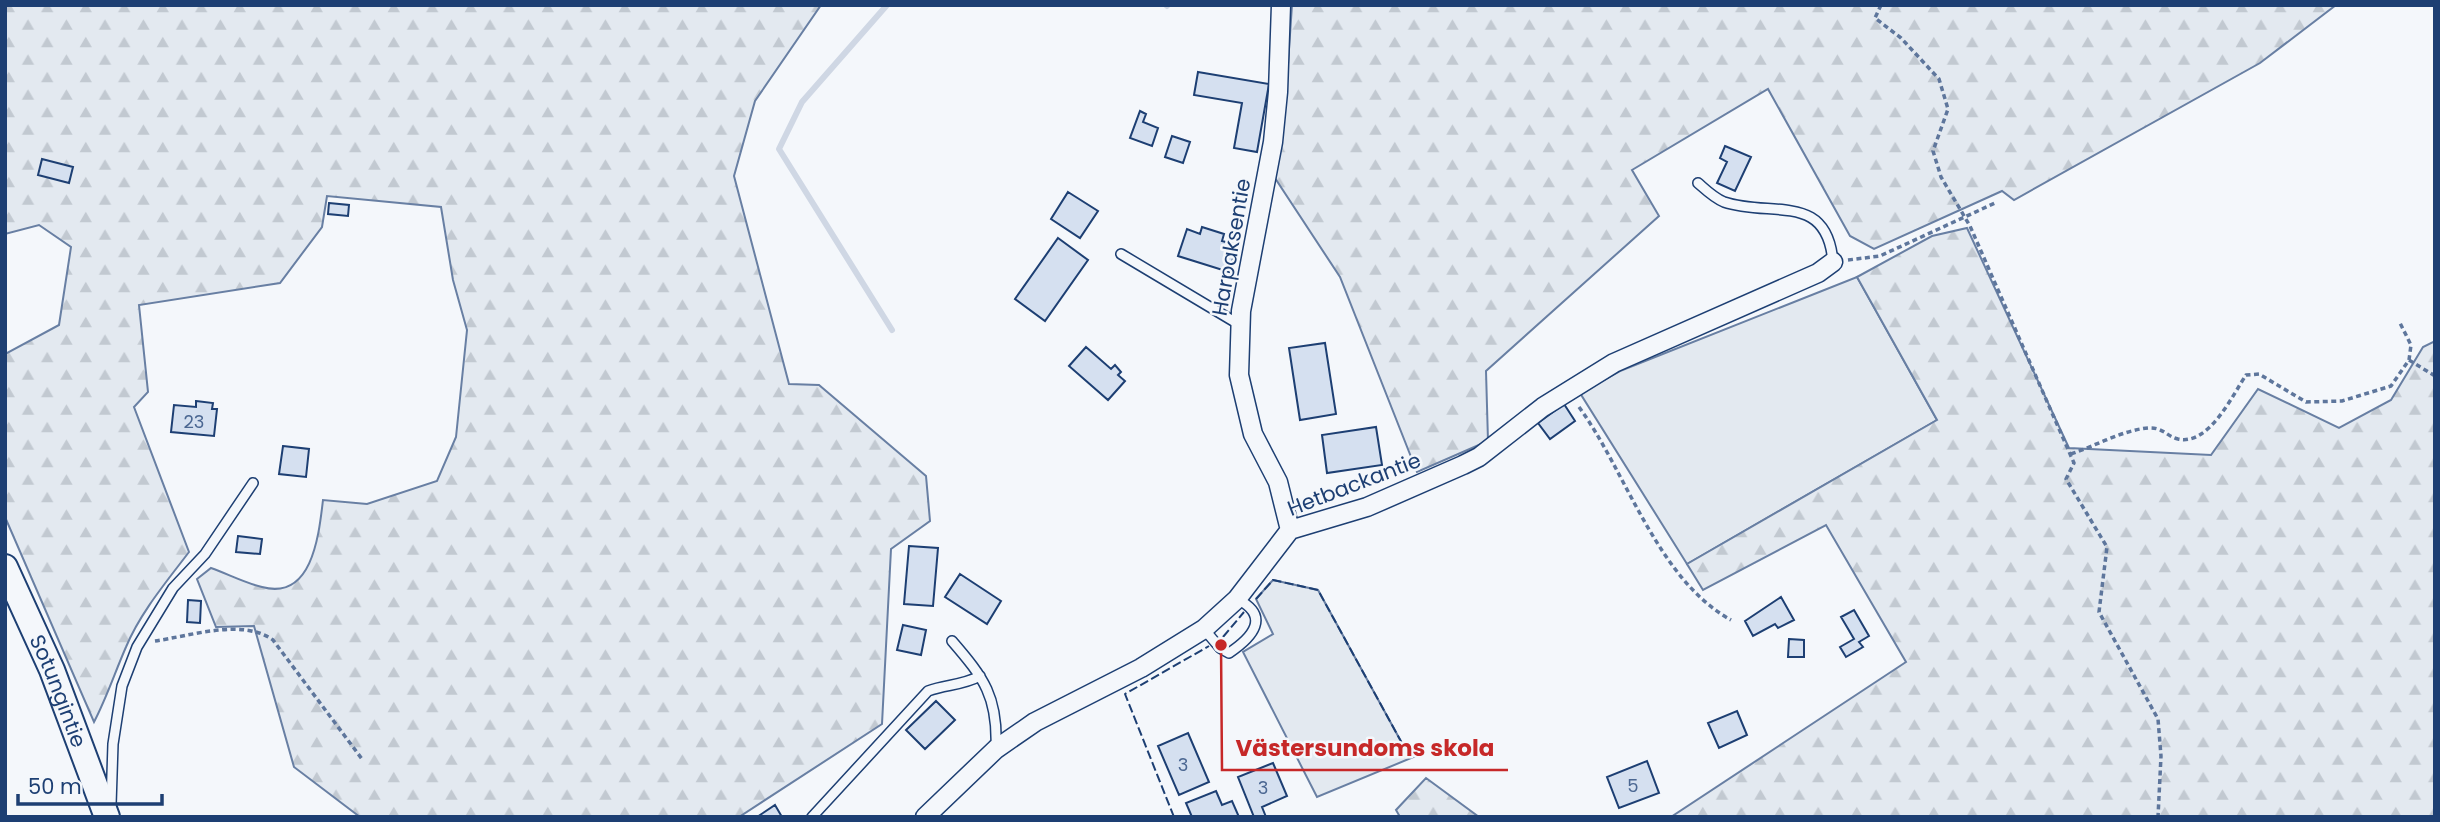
<svg xmlns="http://www.w3.org/2000/svg" width="2440" height="822" font-family="Poppins,sans-serif">
<style>
.grass{fill:#e3e9f0;stroke:#687fa3;stroke-width:2}
.forest{fill:url(#forest-firs);stroke:#687fa3;stroke-width:2}
.lines{fill:none;stroke-linecap:round;stroke-linejoin:round}
.stream{stroke:#cfd7e4;stroke-width:6}
.building{fill:#d5e0f0;stroke:#1d3f73;stroke-width:2}
.lane-casing{stroke:#1d3f73;stroke-width:12}
.street-casing{stroke:#1d3f73;stroke-width:21}
.secondary-casing{stroke:#1d3f73;stroke-width:28}
.path{stroke:#5e769c;stroke-width:3.5;stroke-dasharray:5 3.5;stroke-linecap:butt}
.lane{stroke:#f4f7fb;stroke-width:9}
.street{stroke:#f4f7fb;stroke-width:18}
.secondary{stroke:#f4f7fb;stroke-width:24}
.fence{stroke:#1d3f73;stroke-width:2;stroke-dasharray:9 3.5;stroke-linecap:butt}
.labels{text-anchor:middle;dominant-baseline:central;stroke-width:5;stroke-linejoin:round;paint-order:stroke}
.number-label{font-size:18px;fill:#4b6792}
.street-label{font-size:21px;fill:#1d3f73;stroke:#f4f7fb}
.leader{fill:none;stroke:#c62828;stroke-width:2.5}
.callout-dot{fill:#c62828;stroke:#f4f7fb;stroke-width:2.5}
.callout-label{font-size:23px;text-anchor:middle;font-weight:bold;fill:#c62828;stroke:#f4f7fb;stroke-width:5;stroke-linejoin:round;paint-order:stroke}
</style>
<defs>
<pattern id="forest-firs" width="22" height="20" patternUnits="userSpaceOnUse" patternTransform="scale(1.75)"><rect width="22" height="20" fill="#e3e9f0"/><path d="M5 1l3.5 6h-7zM16 11l3.5 6h-7z" fill="#c2c9d1"/></pattern>
</defs>
<rect width="100%" height="100%" fill="#f4f7fb"/>
<path class="grass" d="M 1857,277 L 1937,420 L 1687,564 L 1580,393 L 1620,371 Z
M 1273,580 L 1318,590 L 1403,745 L 1416,756 L 1317,797 L 1243,652 L 1273,634 L 1256,599 Z"/>
<path class="forest" d="M 5,5 L 821,5 L 755,101 L 734,176 L 789,384 L 819,385 L 926,476 L 930,521 L 891,549 L 882,724 L 739,817 L 360,817 L 294,767 L 254,626 L 216,627 L 197,579 L 211,568 C 228,574 245,583 262,587 C 313,601 319,533 323,500 L 367,504 L 437,481 L 456,437 L 467,330 L 453,280 L 441,207 L 327,196 L 322,227 L 280,283 L 139,305 L 148,392 L 134,407 L 189,552 C 167,581 140,613 126,647 C 115,672 107,697 94,722 L 5,517 L 5,354 L 59,325 L 71,247 L 39,225 L 5,234 Z
M 1292,5 L 2336,5 L 2260,63 L 2014,200 L 2002,191 L 1874,249 L 1850,236 L 1768,89 L 1632,170 L 1659,216 L 1486,371 L 1488,441 L 1417,472 L 1340,277 L 1273,175 L 1286,94 Z
M 1967,228 L 2069,448 L 2211,455 L 2258,389 L 2339,428 L 2391,400 L 2423,347 L 2435,341 L 2435,817 L 1671,817 L 1906,662 L 1826,525 L 1703,590 L 1687,564 L 1937,420 L 1857,277 L 1932,236 Z
M 1426,778 L 1479,817 L 1400,817 L 1396,810 Z"/>
<g class="lines">
<path class="stream" d="M 887,5 L 802,102 L 779,149 L 892,330
M 1166,5 L 1167,6"/>
</g>
<path class="building" d="M 1198,72 L 1269,84 L 1257,152 L 1234,148 L 1242,103 L 1194,95 Z
M 1140,111 L 1146,114 L 1143,122 L 1158,128 L 1152,146 L 1130,138 Z
M 1172,136 L 1190,142 L 1183,163 L 1165,157 Z
M 1725,146 L 1751,157 L 1735,191 L 1717,183 L 1727,162 L 1720,158 Z
M 42,159 L 73,167 L 69,183 L 38,175 Z
M 1068,192 L 1098,211 L 1080,238 L 1051,219 Z
M 329,203 L 349,205 L 348,216 L 328,214 Z
M 1202,227 L 1224,234 L 1222,241 L 1237,245 L 1229,272 L 1178,256 L 1187,229 L 1200,234 Z
M 1058,238 L 1088,260 L 1045,321 L 1015,299 Z
M 1325,343 L 1336,414 L 1300,420 L 1289,348 Z
M 1086,347 L 1111,369 L 1115,365 L 1121,372 L 1118,375 L 1125,381 L 1108,400 L 1069,366 Z
M 196,401 L 213,403 L 212,409 L 217,409 L 214,436 L 171,432 L 174,405 L 196,407 Z
M 1564,404 L 1575,421 L 1550,439 L 1538,423 Z
M 1376,427 L 1382,465 L 1327,473 L 1322,435 Z
M 283,446 L 309,449 L 306,477 L 279,474 Z
M 238,536 L 262,539 L 260,554 L 236,552 Z
M 909,546 L 938,548 L 933,606 L 904,604 Z
M 960,574 L 1001,601 L 987,624 L 945,597 Z
M 1781,597 L 1794,620 L 1778,628 L 1775,624 L 1753,636 L 1745,621 Z
M 188,600 L 201,601 L 200,623 L 187,622 Z
M 1854,610 L 1869,636 L 1859,642 L 1863,647 L 1846,657 L 1840,647 L 1854,639 L 1841,617 Z
M 903,625 L 926,630 L 921,655 L 897,650 Z
M 1789,639 L 1804,640 L 1804,657 L 1788,657 Z
M 936,701 L 955,720 L 925,749 L 906,730 Z
M 1737,711 L 1747,735 L 1719,748 L 1708,723 Z
M 1188,733 L 1209,782 L 1179,795 L 1158,746 Z
M 1647,761 L 1659,793 L 1619,808 L 1607,777 Z
M 1273,763 L 1287,796 L 1262,807 L 1266,817 L 1254,817 L 1238,777 Z
M 1216,791 L 1222,805 L 1232,801 L 1239,817 L 1192,817 L 1186,803 Z
M 775,805 L 782,817 L 757,817 Z"/>
<g class="lines">
<g class="lane-casing">
<path id="lane" d="M 1698,183 C 1706,190 1714,198 1724,202 C 1771,218 1827,191 1833,262
M 1121,254 L 1240,325
M 1204,629 L 1220,648 L 1229,653 C 1253,637 1271,616 1237,599
M 952,641 C 984,678 998,697 996,748
M 111,805 L 113,744 L 122,686 L 137,647 L 173,588 L 205,554 L 253,483
M 812,817 L 928,691 C 946,684 961,686 980,676"/>
</g>
<g class="street-casing">
<path id="street" d="M 1281,5 L 1278,92 L 1273,142 L 1241,311 L 1239,375 L 1253,434 L 1278,482 L 1290,530
M 925,817 L 996,749 L 1035,722 L 1141,668 L 1204,629 L 1237,599 L 1290,530 L 1367,507 L 1463,465 L 1479,457 L 1543,407 L 1614,363 L 1818,273 L 1833,262"/>
</g>
<g class="secondary-casing">
<g id="secondary">
<path id="s1" d="M 5,567 L 52,670 L 107,817"/>
</g>
</g>
<path class="path" d="M 1881,5 L 1875,18 L 1901,38 L 1939,79 L 1948,109 L 1933,151 L 1941,177 L 1970,226 L 2074,463 L 2066,479 L 2107,547 L 2099,612 L 2158,719 L 2161,756 L 2158,817
M 1848,260 L 1880,256 L 1995,203
M 2409,360 L 2435,376
M 1579,407 C 1627,473 1657,579 1731,620
M 2071,454 C 2095,446 2123,430 2148,428 C 2163,427 2166,436 2178,439 C 2209,446 2232,396 2246,375 L 2259,374 L 2306,402 L 2342,401 L 2391,386 L 2409,360 L 2411,345 L 2400,323
M 155,641 C 190,636 243,618 273,640 L 362,759"/>
<use href="#lane" class="lane"/>
<use href="#street" class="street"/>
<use href="#secondary" class="secondary"/>
<path class="fence" d="M 1256,599 L 1273,580 L 1318,590 L 1403,745 L 1416,756
M 1223,637 L 1244,612
M 1174,817 L 1125,694 L 1209,646"/>
</g>
<g class="labels">
<g class="number-label">
<text x="194" y="421">23</text>
<text x="1183" y="764">3</text>
<text x="1633" y="785">5</text>
<text x="1263" y="787">3</text>
</g>
<g class="street-label">
<text transform="translate(1231 247) rotate(-80)">Harpaksentie</text>
<text transform="translate(1354 484) rotate(-21)">Hetbackantie</text>
<text stroke="none"><textPath href="#s1" startOffset="135">Sotungintie</textPath></text>
</g>
</g>
<path class="leader" d="M1221 645L1222 770H1508"/>
<circle class="callout-dot" cx="1221" cy="645" r="7"/>
<g class="callout-label">
<text x="1365" y="756">Västersundoms skola</text>
</g>
<rect width="2440" height="822" fill="none" stroke="#1d3f73" stroke-width="14"/>
<path d="M18 794v10h144v-10" fill="none" stroke="#1d3f73" stroke-width="3.5"/>
<text x="28" y="794" font-size="21" fill="#1d3f73" stroke="#f4f7fb" stroke-width="5" paint-order="stroke">50 m</text>
</svg>
